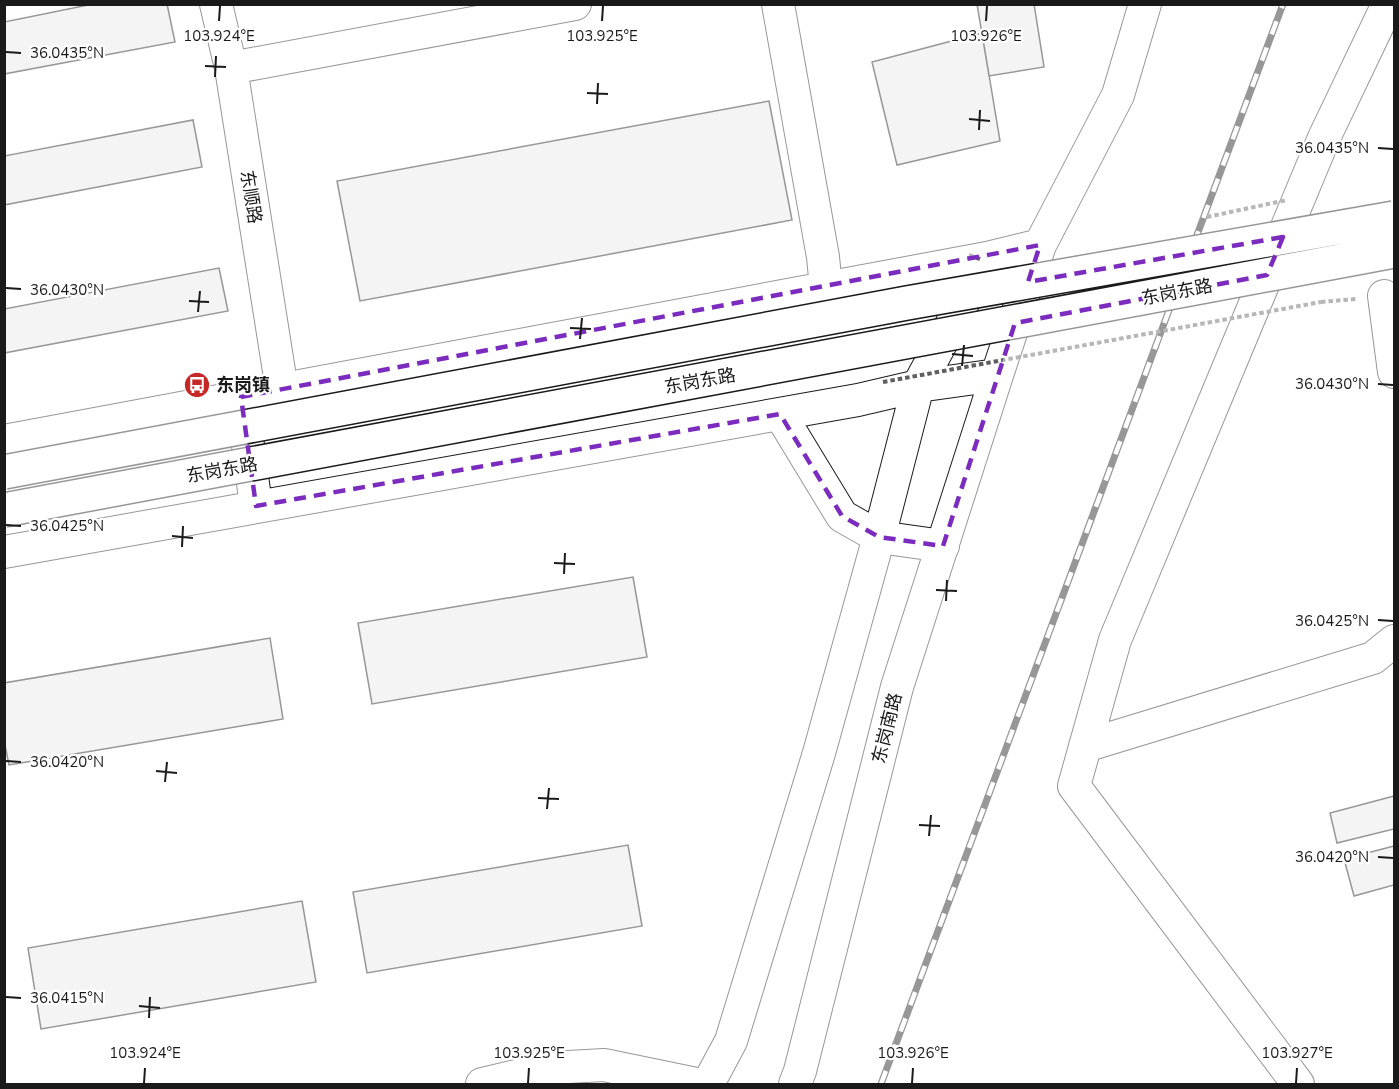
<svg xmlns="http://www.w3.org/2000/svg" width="1399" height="1089" font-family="'Nunito Sans','Noto Sans SC',sans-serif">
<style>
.building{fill:#e6e6e6;stroke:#1a1a1a;stroke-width:1.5}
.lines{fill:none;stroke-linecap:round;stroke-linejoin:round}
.minor-casing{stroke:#1a1a1a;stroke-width:34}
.path{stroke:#5f5f5f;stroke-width:4;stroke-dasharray:4.5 3;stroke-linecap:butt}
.minor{stroke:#fff;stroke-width:32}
.rail-casing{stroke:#1a1a1a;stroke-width:7}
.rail{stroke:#fff;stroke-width:4.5;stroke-dasharray:14;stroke-linecap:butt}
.major-bridge-casing{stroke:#1a1a1a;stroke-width:36;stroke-linecap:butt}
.path-bridge{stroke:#5f5f5f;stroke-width:4;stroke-dasharray:4.5 3;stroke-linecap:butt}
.major-bridge{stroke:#fff;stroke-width:33}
.marked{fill:none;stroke:#7b2cbf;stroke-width:4.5;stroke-dasharray:12 8;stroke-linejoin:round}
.ticks{fill:none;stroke:#1a1a1a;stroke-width:2}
.labels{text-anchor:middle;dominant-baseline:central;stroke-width:4.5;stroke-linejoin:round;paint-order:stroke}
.street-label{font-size:18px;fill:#1a1a1a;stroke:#fff}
.poi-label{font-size:18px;font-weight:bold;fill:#1a1a1a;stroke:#fff;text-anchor:start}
.ticks-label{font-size:15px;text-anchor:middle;fill:#1a1a1a;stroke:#fff;stroke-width:4.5;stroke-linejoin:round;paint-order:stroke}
</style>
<rect width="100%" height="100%" fill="#fff"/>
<path class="building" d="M 93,4 L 167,4 L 175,42 L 4,74 L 4,22 Z
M 977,4 L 1034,4 L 1044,67 L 989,76 Z
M 982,33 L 1000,141 L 897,165 L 872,62 Z
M 769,101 L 792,220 L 360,301 L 337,181 Z
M 193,120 L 202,167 L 4,205 L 4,156 Z
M 219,268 L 228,311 L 4,353 L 4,309 Z
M 633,577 L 647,657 L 372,704 L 358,623 Z
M 270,638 L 283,719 L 9,765 L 4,740 L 4,683 Z
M 1394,796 L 1394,829 L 1337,843 L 1330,813 Z
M 628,845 L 642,926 L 367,973 L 353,892 Z
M 1394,846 L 1394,885 L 1354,896 L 1344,859 Z
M 302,901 L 316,982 L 41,1029 L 28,948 Z"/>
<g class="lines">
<g class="minor-casing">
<path id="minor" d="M 216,4 L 231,68 L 282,390
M 778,4 L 823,257 L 826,288
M 231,68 L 575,4
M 1384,296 L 1394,372
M 242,400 L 256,506
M 780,414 L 842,516 L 879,537 L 943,546
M 4,441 L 987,258 L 1040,245
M 4,552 L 858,400 L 918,386 L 997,375
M 1085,746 L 1373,658 L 1394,641
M 482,1084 L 550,1068 L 604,1065 L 696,1084
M 708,1084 L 731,1041 L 819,753 L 879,537 L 918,386 L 978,275
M 795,1084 L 800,1071 L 897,687 L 997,375 L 1040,245 L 1118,95 L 1145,4
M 1298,1084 L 1074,786 L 1115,640 L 1324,138 L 1388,4"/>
</g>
<path class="path" d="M 1321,302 L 1356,299"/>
<use href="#minor" class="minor"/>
<g class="rail-casing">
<path id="rail" d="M 881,1084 L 1283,4"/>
</g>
<use href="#rail" class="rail"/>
<g class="major-bridge-casing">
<path id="major-bridge" d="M 4,472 L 907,303 L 1394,218
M 4,510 L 1394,251"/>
</g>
<path class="path-bridge" d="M 1207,217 L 1287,200
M 969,255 L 980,259
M 883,382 L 1321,302"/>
<use href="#major-bridge" class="major-bridge"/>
</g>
<path d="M0 0H1399V1089H0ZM 1283,237 L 1267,275 L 1015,323 L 943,546 L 879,537 L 842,516 L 780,414 L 256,506 L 241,397 L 1040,245 L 1028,282 Z" fill="#fff" fill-opacity=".55" fill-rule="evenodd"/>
<path class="marked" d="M 1283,237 L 1267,275 L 1015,323 L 943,546 L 879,537 L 842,516 L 780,414 L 256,506 L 241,397 L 1040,245 L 1028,282 Z"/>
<path class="ticks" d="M 219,21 L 220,6M 602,21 L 603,6M 986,21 L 987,6M 6,52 L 21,53M 205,66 L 226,67M 215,77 L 216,56M 587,93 L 608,94M 597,104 L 598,83M 969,119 L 990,121M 979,130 L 980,110M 1378,148 L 1393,149M 6,288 L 21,289M 189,301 L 209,302M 198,312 L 200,291M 570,328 L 591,329M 580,339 L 582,318M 952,354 L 973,356M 962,366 L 964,345M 1378,384 L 1393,385M 6,525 L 21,526M 172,536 L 193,538M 182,547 L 183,526M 554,563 L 575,564M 564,574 L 565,553M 936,590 L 957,591M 946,601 L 947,580M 1378,620 L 1393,621M 6,761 L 21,762M 156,771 L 177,773M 165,782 L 167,762M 538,798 L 559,799M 547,809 L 549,788M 919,825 L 940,826M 929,836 L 931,815M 1378,857 L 1393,858M 6,997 L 21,998M 139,1006 L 160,1008M 149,1018 L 150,997M 144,1083 L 145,1068M 528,1083 L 529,1068M 912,1083 L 913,1068M 1296,1083 L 1297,1068"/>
<defs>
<g id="bus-disc" transform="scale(1.35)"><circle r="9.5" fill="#c62828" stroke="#fff"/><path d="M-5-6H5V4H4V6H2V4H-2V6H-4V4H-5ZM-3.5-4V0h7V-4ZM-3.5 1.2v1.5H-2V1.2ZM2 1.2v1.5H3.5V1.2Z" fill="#fff"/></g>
</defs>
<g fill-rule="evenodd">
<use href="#bus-disc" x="197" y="385"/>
</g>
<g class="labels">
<g class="street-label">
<text transform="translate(251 197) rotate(81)">东顺路</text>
<text transform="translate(1177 292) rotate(-11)">东岗东路</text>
<text transform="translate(700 381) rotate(-10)">东岗东路</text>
<text transform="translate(222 470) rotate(-10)">东岗东路</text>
<text transform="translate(887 728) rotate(-76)">东岗南路</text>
</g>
<g class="poi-label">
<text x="216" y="385">东岗镇</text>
</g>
</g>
<g class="ticks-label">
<text x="219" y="41">103.924°E</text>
<text x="602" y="41">103.925°E</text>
<text x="986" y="41">103.926°E</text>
<text x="67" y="58">36.0435°N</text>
<text x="1332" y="153">36.0435°N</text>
<text x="67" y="295">36.0430°N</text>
<text x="1332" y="389">36.0430°N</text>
<text x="67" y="531">36.0425°N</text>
<text x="1332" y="626">36.0425°N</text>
<text x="67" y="767">36.0420°N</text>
<text x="1332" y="862">36.0420°N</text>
<text x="67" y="1003">36.0415°N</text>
<text x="145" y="1058">103.924°E</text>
<text x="529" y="1058">103.925°E</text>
<text x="913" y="1058">103.926°E</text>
<text x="1297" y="1058">103.927°E</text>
</g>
<rect width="1399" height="1089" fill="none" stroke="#1a1a1a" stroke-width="12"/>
</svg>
